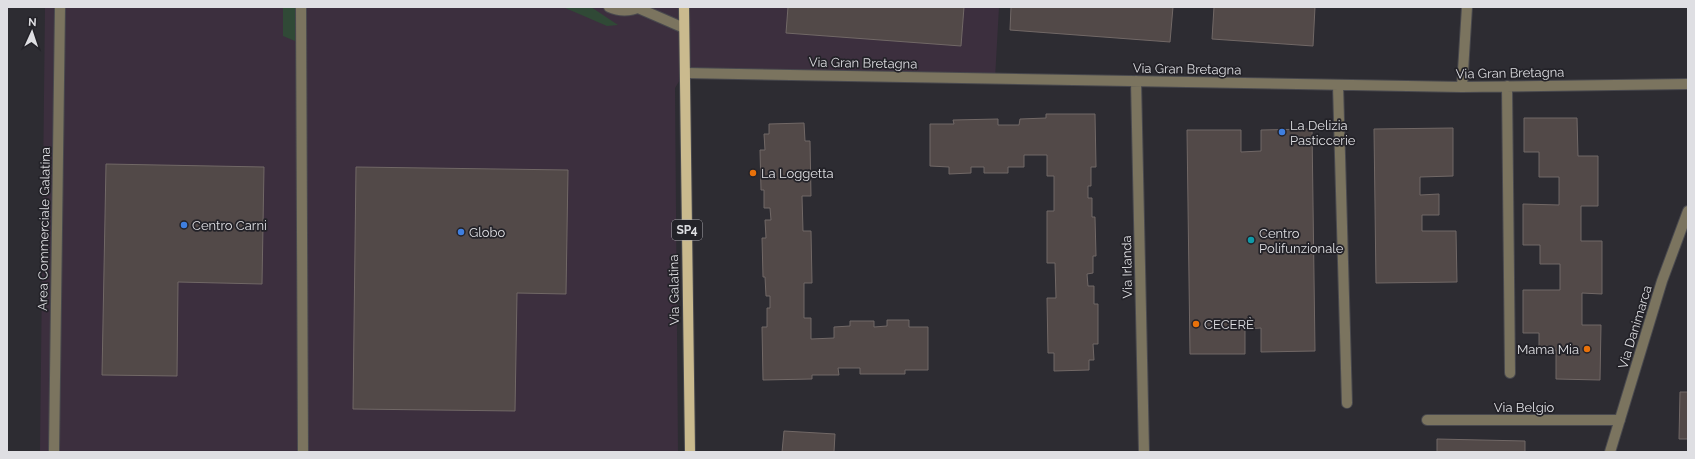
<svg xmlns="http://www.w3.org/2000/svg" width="1695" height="459" font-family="Raleway,sans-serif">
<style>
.commercial{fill:#3c2f3e}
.green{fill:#304936}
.building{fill:#524948;stroke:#716866}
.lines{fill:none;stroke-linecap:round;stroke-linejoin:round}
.minor-casing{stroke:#49494e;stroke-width:12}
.major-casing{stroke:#49494e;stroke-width:12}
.minor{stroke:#7b745f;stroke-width:10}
.major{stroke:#caba8e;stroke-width:10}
.shop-dot{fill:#3f7fe0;stroke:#232228;stroke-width:1.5}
.food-dot{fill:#e8710a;stroke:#232228;stroke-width:1.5}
.culture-dot{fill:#0f9aa8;stroke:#232228;stroke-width:1.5}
.labels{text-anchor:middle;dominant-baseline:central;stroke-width:3.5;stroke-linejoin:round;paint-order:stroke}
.shield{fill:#232228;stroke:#a7a6ab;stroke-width:1}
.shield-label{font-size:12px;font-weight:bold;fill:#dfdfe3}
.street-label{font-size:13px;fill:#dfdfe3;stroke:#232228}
.poi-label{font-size:13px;fill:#dfdfe3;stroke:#232228;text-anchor:start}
</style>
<rect width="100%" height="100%" fill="#2d2c32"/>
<path class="commercial" d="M 45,7 L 999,7 L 995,79 L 684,73 L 675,88 L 678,452 L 40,452 Z"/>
<path class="green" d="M 283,7 L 295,7 L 295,41 L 283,36 Z
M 563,7 L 591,7 L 618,25 L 607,26 Z"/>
<path class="building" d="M 788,7 L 964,7 L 961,46 L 786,33 Z
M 1011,7 L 1173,7 L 1170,42 L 1010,30 Z
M 1214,7 L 1315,7 L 1313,46 L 1212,39 Z
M 1046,114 L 1095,114 L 1096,167 L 1091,167 L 1091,186 L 1088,186 L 1088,198 L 1092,198 L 1092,217 L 1095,217 L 1096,256 L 1093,256 L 1093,273 L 1087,274 L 1088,286 L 1094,286 L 1094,304 L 1098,304 L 1098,344 L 1093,344 L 1094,360 L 1089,360 L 1089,370 L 1054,371 L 1054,353 L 1048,353 L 1047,298 L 1056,298 L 1055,263 L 1047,263 L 1047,211 L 1054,211 L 1054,176 L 1047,176 L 1047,155 L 1024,155 L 1024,167 L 1008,167 L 1008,173 L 984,173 L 984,167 L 971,167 L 971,173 L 949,174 L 949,167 L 930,166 L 930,124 L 954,124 L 953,120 L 998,119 L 998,125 L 1019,125 L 1020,119 L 1046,118 Z
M 1524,118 L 1577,118 L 1578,156 L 1598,156 L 1598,206 L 1581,206 L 1581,241 L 1602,241 L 1602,294 L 1582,293 L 1582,325 L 1601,325 L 1600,380 L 1556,379 L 1556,350 L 1539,350 L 1539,333 L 1523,333 L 1523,290 L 1560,290 L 1560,264 L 1540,264 L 1540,245 L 1523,245 L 1523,204 L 1559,205 L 1559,177 L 1539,177 L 1539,152 L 1524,152 Z
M 804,123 L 805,141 L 810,141 L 811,196 L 802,196 L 803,231 L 811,231 L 812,283 L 804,283 L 804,318 L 811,318 L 811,339 L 834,338 L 834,327 L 850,326 L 850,321 L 874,321 L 874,327 L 887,326 L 887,320 L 909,320 L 909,327 L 928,327 L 928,370 L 905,370 L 905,374 L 860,374 L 860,368 L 838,368 L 839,375 L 812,375 L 812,379 L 763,380 L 762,327 L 767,327 L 767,308 L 770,308 L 770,296 L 766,296 L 765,277 L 763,277 L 762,238 L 766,238 L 765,220 L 771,220 L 770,208 L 764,208 L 764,190 L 761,190 L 760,150 L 765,150 L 764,134 L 769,134 L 769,124 Z
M 1453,128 L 1453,176 L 1420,177 L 1420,195 L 1439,194 L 1439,215 L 1422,215 L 1422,231 L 1456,231 L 1457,282 L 1376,283 L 1374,129 Z
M 1312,129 L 1315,351 L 1261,352 L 1261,328 L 1245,329 L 1245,354 L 1190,354 L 1187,130 L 1241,130 L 1241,152 L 1261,151 L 1261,130 Z
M 106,164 L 264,167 L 262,284 L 178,282 L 177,376 L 102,375 Z
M 356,167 L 568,170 L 566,294 L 517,293 L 515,411 L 353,409 Z
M 1680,392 L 1688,392 L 1688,439 L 1679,439 Z
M 784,431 L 835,434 L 834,452 L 782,452 Z
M 1437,439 L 1525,441 L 1525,452 L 1437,452 Z"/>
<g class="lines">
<g class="minor-casing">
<path id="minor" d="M 301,7 L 303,452
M 609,7 C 620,12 629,12 640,7
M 638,8 L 684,28
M 685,73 L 1462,87 L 1688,84
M 1136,81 L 1144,452
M 1338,85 L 1347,403
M 1507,86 L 1510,373
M 1462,87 L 1467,7
M 1427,420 L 1620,420
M 54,452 L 60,7
M 1610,452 L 1662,281 L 1688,211"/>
</g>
<g class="major-casing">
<path id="major" d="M 684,7 L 690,452"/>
</g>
<use href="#minor" class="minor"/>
<use href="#major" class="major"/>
</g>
<g class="shop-dot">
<circle cx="1282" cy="132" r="4"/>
<circle cx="184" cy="225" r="4"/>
<circle cx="461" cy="232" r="4"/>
</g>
<g class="food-dot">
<circle cx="753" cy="173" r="4"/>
<circle cx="1196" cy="324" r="4"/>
<circle cx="1587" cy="349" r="4"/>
</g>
<circle class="culture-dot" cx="1251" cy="240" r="4"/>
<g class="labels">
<rect class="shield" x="672" y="220" width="30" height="20" rx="3"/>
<g class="shield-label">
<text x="687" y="230">SP4</text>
</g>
<g class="street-label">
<text transform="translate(863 63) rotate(1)">Via Gran Bretagna</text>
<text transform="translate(1187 69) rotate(1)">Via Gran Bretagna</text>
<text transform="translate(1510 73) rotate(-1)">Via Gran Bretagna</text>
<text transform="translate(44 229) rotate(-89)">Area Commerciale Galatina</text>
<text transform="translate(1127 267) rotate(-91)">Via Irlanda</text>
<text transform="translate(674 290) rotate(-91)">Via Galatina</text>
<text transform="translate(1635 327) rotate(-73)">Via Danimarca</text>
<text x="1524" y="407">Via Belgio</text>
</g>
<g class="poi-label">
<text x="1290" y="125">La Delizia<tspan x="1290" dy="15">Pasticcerie</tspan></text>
<text x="761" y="173">La Loggetta</text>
<text x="192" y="225">Centro Carni</text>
<text x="469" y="232">Globo</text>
<text x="1259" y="233">Centro<tspan x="1259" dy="15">Polifunzionale</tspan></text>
<text x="1204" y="324">CECERÈ</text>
<text x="1579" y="349" text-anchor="end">Mama Mia</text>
</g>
</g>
<rect width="1695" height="459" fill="none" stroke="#dfdfe3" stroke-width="16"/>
<g transform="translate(32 32) rotate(3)" stroke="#232228" stroke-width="3" paint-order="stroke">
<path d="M0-3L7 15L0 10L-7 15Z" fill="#dfdfe3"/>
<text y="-6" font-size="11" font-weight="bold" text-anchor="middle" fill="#dfdfe3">N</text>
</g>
</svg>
